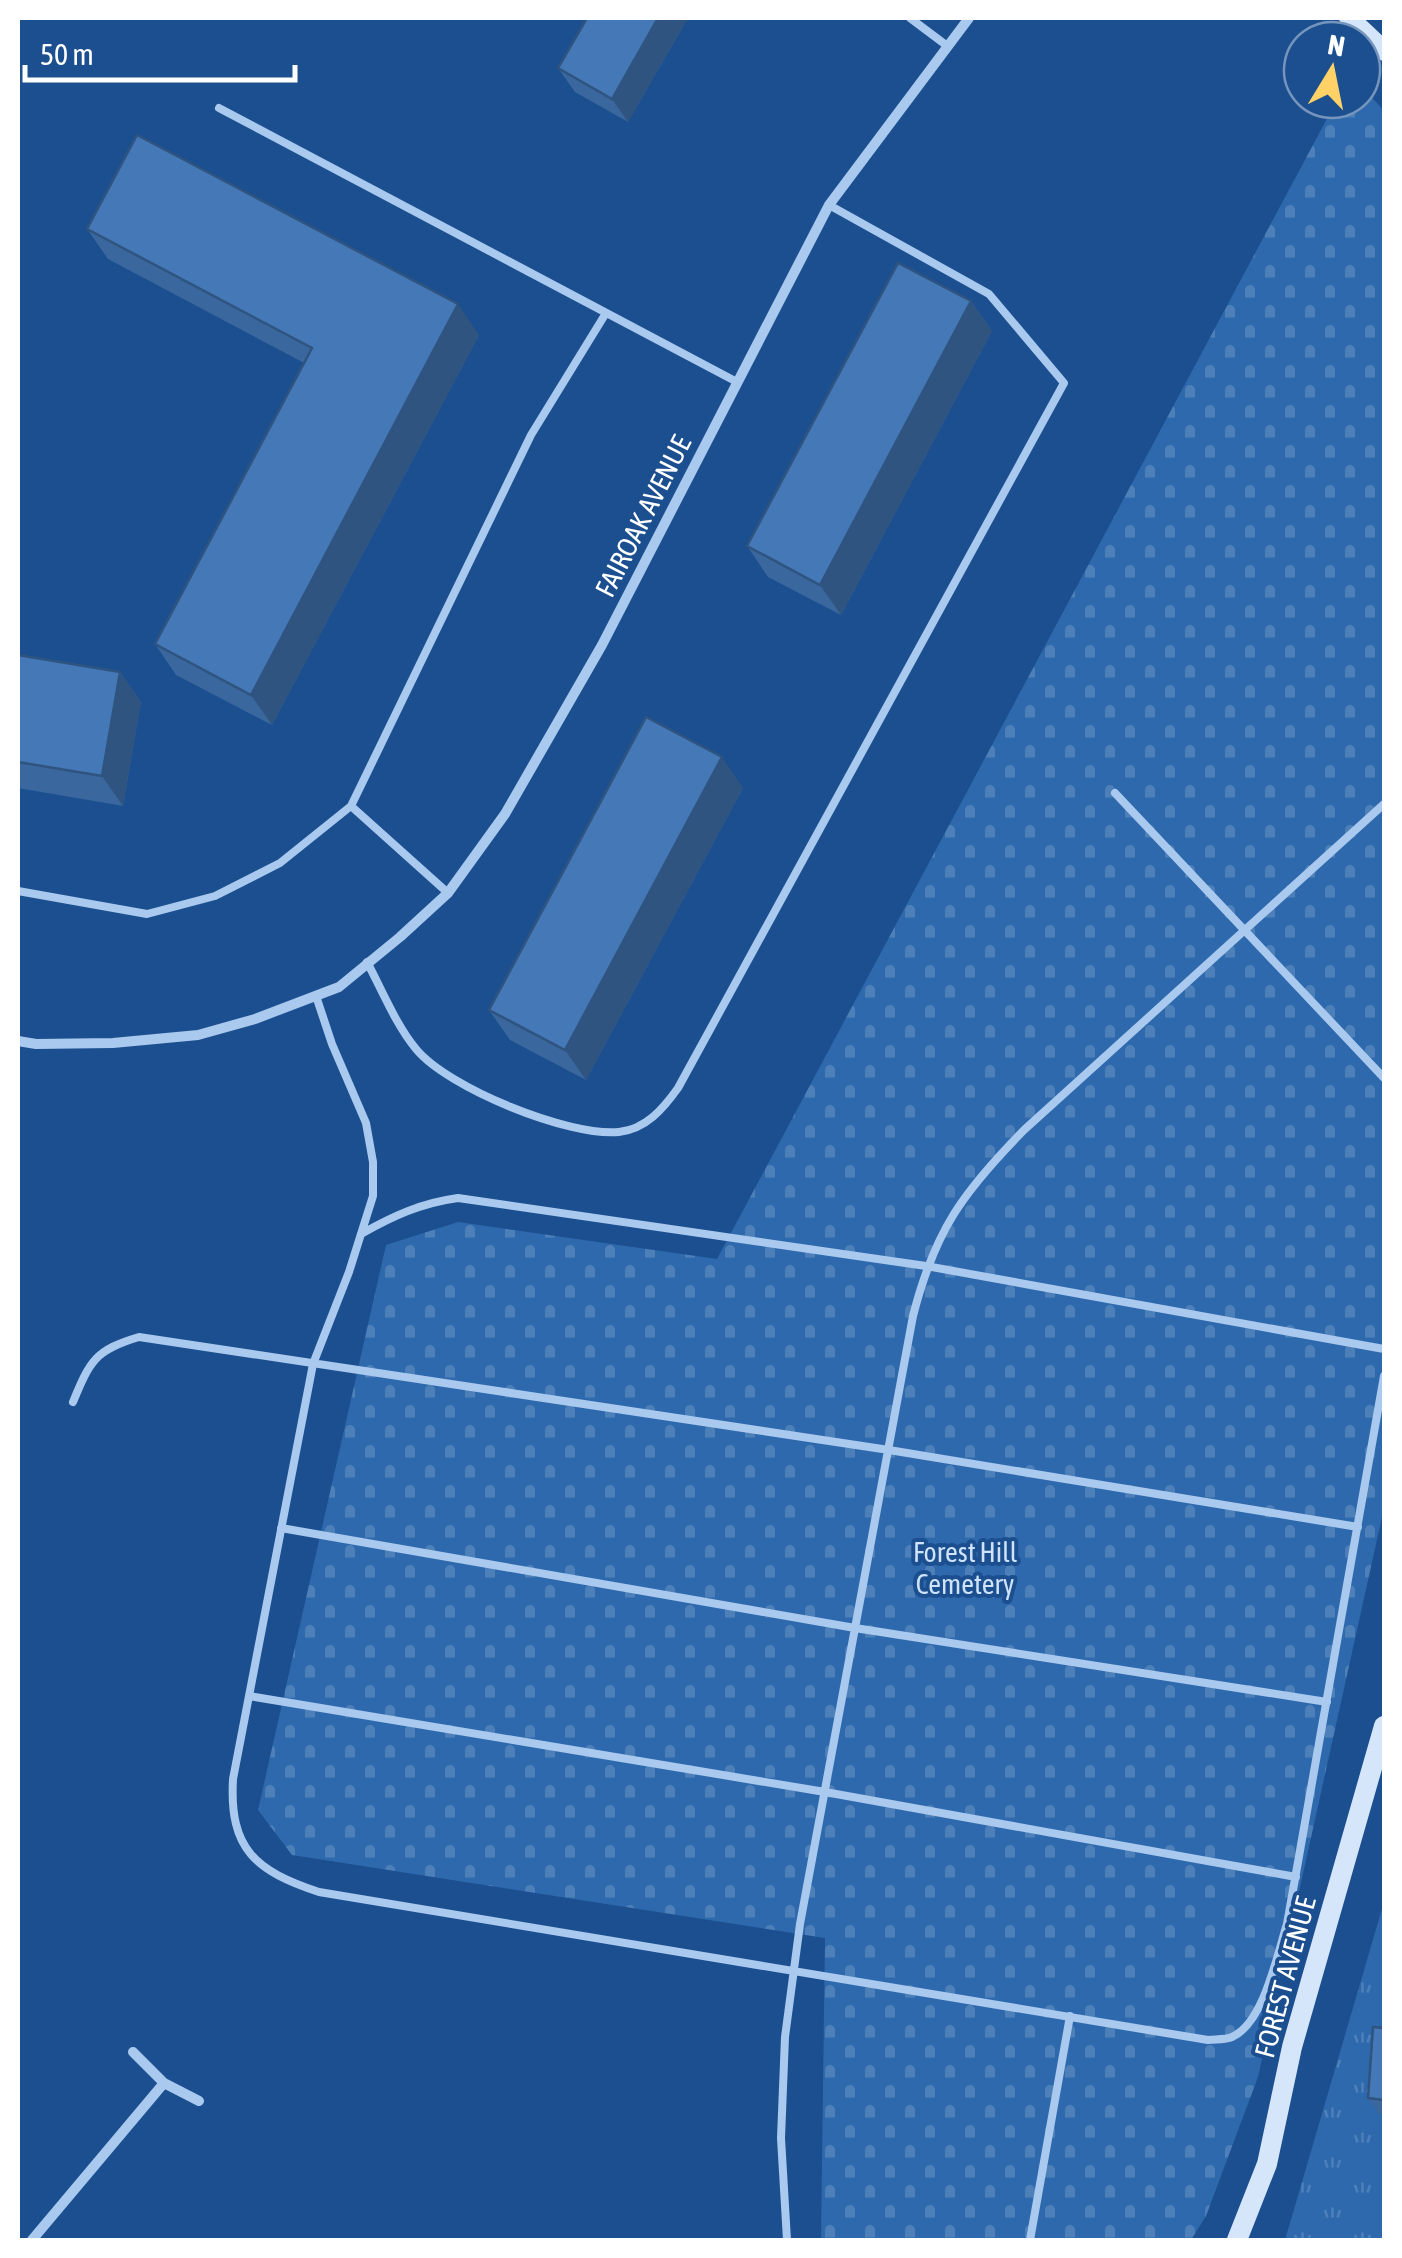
<svg xmlns="http://www.w3.org/2000/svg" width="1402" height="2258" font-family="'Asap Condensed',sans-serif">
<style>
.grass{fill:url(#grass-tufts)}
.cemetery{fill:url(#cemetery-stones)}
.lines{fill:none;stroke-linecap:round;stroke-linejoin:round}
.lane{stroke:#a9c9ee;stroke-width:8}
.street{stroke:#a9c9ee;stroke-width:10}
.secondary{stroke:#d6e6fa;stroke-width:20}
.wall{fill:#3a679d}
.shaded-wall{fill:#305480}
.building{fill:#4478b7;stroke:#305480;stroke-width:2.5}
.labels{text-anchor:middle;dominant-baseline:central;stroke-width:8;stroke-linejoin:round;paint-order:stroke}
.street-label{font-size:28px;fill:#fff;stroke:#1b4f8f}
.park-label{font-size:28px;fill:#cfe3fa;stroke:#1b4f8f}
</style>
<defs>
<pattern id="grass-tufts" width="24" height="20" patternUnits="userSpaceOnUse" patternTransform="scale(2.5)"><rect width="24" height="20" fill="#2e69ad"/><path d="M3 7l-1-3M5 7V3M7 7l1-3M15 17l-1-3M17 17v-4M19 17l1-3" fill="none" stroke="#4d80b9"/></pattern>
<pattern id="cemetery-stones" width="16" height="16" patternUnits="userSpaceOnUse" patternTransform="scale(2.5)"><rect width="16" height="16" fill="#2e69ad"/><path d="M2 7V4a2 2 0 0 1 4 0v3zM10 15v-3a2 2 0 0 1 4 0v3z" fill="#4d80b9"/></pattern>
</defs>
<rect width="100%" height="100%" fill="#1b4f8f"/>
<path class="grass" d="M 1384,1902 L 1384,2240 L 1285,2240 Z"/>
<path class="cemetery" d="M 1362,86 L 1384,111 L 1384,1508 L 1258,2077 L 1206,2216 L 1191,2240 L 821,2240 L 825,1938 L 292,1855 L 258,1810 L 386,1245 L 458,1222 L 717,1259 L 1337,100 L 1362,100 Z"/>
<g class="lines">
<path class="lane" d="M 910,18 L 946,45
M 219,108 L 737,382
M 1115,793 L 1384,1078
M 351,806 L 448,893
M 18,891 L 147,914 L 215,896 L 280,863 L 351,806 L 531,435 L 606,313
M 367,962 C 382,990 396,1025 416,1049 C 448,1088 569,1137 619,1132 C 646,1129 663,1109 678,1088 L 1064,383 L 989,294 L 829,205
M 316,996 L 332,1044 L 366,1123 L 373,1162 L 373,1196 L 349,1272 L 313,1364 L 233,1779 C 229,1850 256,1871 319,1892 L 1208,2040 C 1215,2039 1225,2040 1232,2037 C 1264,2023 1277,1955 1287,1924 L 1384,1376
M 361,1234 C 393,1216 421,1203 458,1198 L 926,1266 L 1384,1349
M 73,1402 C 90,1361 95,1350 139,1337 L 889,1450 L 1358,1527
M 281,1528 L 855,1628 L 1327,1702
M 249,1696 L 825,1792 L 1296,1877
M 787,2240 L 781,2138 L 785,2037 L 800,1924 L 913,1316 C 935,1230 963,1192 1024,1130 L 1384,804
M 1030,2240 L 1070,2016"/>
<path class="street" d="M 18,1041 L 36,1044 L 113,1043 L 198,1035 L 255,1019 L 339,987 L 400,937 L 448,893 L 505,814 L 602,645 L 829,205 L 969,18
M 133,2052 L 164,2083 L 199,2101
M 32,2240 L 164,2083"/>
<path class="secondary" d="M 1349,18 L 1384,51
M 1237,2240 L 1267,2164 L 1292,2047 L 1384,1726"/>
</g>
<path class="wall" d="M 587,18 L 688,18 L 628,122 L 575,92 L 558,68 Z
M 87,229 L 479,335 L 272,725 L 176,675 L 155,644 L 304,363 L 108,259 Z
M 971,301 L 992,331 L 841,615 L 768,577 L 747,546 Z
M 18,655 L 120,672 L 141,702 L 123,806 L 18,788 Z
M 743,788 L 586,1080 L 510,1040 L 489,1010 Z
M 1384,2028 L 1384,2115 L 1379,2114 L 1368,2098 Z"/>
<path class="shaded-wall" d="M 658,18 L 688,18 L 628,122 L 612,99 Z
M 971,301 L 992,331 L 841,615 L 820,585 Z
M 458,304 L 479,335 L 272,725 L 251,695 Z
M 120,672 L 141,702 L 123,806 L 102,776 Z
M 722,757 L 743,788 L 586,1080 L 565,1050 Z"/>
<path class="building" d="M 587,18 L 658,18 L 612,99 L 558,68 Z
M 137,135 L 458,304 L 251,695 L 155,644 L 312,348 L 87,229 Z
M 898,263 L 971,301 L 820,585 L 747,546 Z
M 18,655 L 120,672 L 102,776 L 18,762 Z
M 646,717 L 722,757 L 565,1050 L 489,1010 Z
M 1373,2027 L 1384,2028 L 1384,2100 L 1368,2098 Z"/>
<g class="labels">
<g class="street-label">
<text transform="translate(643 516) rotate(-63)">FAIROAK AVENUE</text>
<text transform="translate(1285 1977) rotate(-75)">FOREST AVENUE</text>
</g>
<g class="park-label">
<text x="965" y="1552">Forest Hill<tspan x="965" dy="32">Cemetery</tspan></text>
</g>
</g>
<rect width="1402" height="2258" fill="none" stroke="#ffffff" stroke-width="40"/>
<g transform="translate(1332 70) rotate(10)"><circle r="48" fill="#1b4f8f" stroke="#7695bc" stroke-width="2.5"/>
<path d="M0-8L18 38L0 25L-18 38Z" fill="#ffd166"/>
<text y="-15" font-size="28" font-weight="bold" text-anchor="middle" fill="#ffffff">N</text>
</g>
<path d="M25 65v15h270v-15" fill="none" stroke="#ffffff" stroke-width="5"/>
<text x="40" y="65" font-size="30" fill="#ffffff" stroke="#1b4f8f" stroke-width="8" paint-order="stroke">50 m</text>
</svg>
